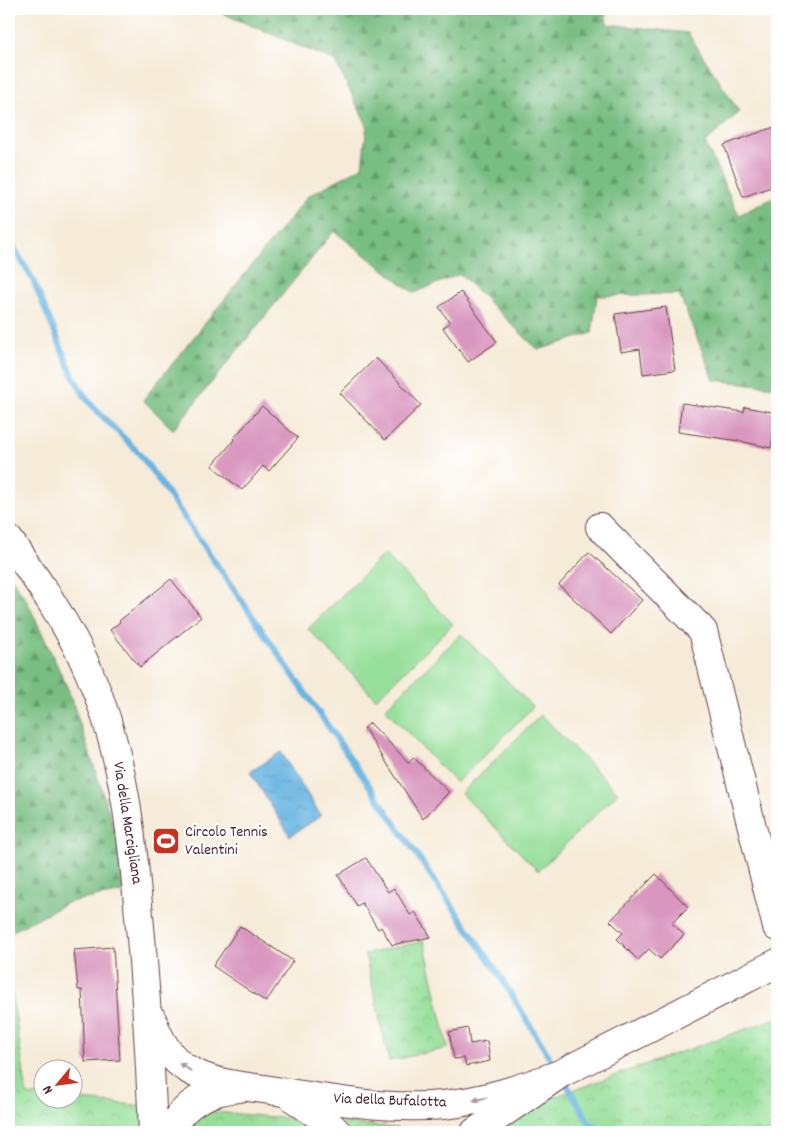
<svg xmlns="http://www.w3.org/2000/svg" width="786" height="1141" font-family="Dekko,sans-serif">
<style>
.forest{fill:url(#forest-firs);stroke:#616e56}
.park{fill:url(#park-crowns);stroke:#707f62}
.pitch{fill:#96df9a;stroke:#707f62}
.water{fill:url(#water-ripples);stroke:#5a6a86}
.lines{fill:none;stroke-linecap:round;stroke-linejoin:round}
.stream{stroke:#69b5e2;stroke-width:6}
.building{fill:#d996bf}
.minor-casing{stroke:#643e45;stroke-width:30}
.minor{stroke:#fff;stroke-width:28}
.oneway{fill:#ae9aa0}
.labels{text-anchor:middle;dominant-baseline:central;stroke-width:4;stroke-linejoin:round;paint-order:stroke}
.street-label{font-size:16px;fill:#4a1f2b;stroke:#fff}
.poi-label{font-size:16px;fill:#4a1f2b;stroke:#fff;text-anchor:start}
</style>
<defs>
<pattern id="forest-firs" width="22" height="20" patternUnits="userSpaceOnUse" patternTransform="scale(1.25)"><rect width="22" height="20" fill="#78be82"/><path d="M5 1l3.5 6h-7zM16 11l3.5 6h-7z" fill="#649a6b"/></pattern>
<pattern id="park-crowns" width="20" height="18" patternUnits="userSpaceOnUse" patternTransform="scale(1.25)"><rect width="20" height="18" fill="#96df9a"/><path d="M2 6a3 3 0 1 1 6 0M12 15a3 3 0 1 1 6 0" fill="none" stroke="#83bf85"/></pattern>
<pattern id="water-ripples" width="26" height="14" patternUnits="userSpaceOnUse" patternTransform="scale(1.25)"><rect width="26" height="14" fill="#69b5e2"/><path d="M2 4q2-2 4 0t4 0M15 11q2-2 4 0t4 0" fill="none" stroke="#5893b7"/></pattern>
</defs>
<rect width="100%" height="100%" fill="#fff"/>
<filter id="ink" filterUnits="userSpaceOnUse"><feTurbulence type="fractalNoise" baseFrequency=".02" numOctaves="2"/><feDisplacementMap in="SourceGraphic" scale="10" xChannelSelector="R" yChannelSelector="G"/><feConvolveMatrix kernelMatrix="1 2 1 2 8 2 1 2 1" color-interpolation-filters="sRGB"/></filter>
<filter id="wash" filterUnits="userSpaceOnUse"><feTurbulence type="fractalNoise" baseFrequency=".0096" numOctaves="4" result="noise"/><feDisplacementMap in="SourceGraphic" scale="20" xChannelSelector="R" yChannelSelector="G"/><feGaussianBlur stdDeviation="1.12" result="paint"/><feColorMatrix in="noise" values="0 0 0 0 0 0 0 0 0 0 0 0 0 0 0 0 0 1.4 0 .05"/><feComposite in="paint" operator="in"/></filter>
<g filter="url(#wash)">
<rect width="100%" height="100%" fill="#f6ebd8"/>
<path class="forest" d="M 212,9 L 604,9 L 607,24 L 688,33 L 739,112 L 705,143 L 739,215 L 777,196 L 777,387 L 714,380 L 679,294 L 597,296 L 592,333 L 538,350 L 460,274 L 414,293 L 334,231 L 173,430 L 143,400 L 308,196 L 362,167 L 367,125 L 335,61 Z
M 9,574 L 27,601 L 69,691 L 120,845 L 123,892 L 69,902 L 9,933 Z"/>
<path class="park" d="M 424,941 L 448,1048 L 389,1061 L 365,954 Z
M 9,973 L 27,1095 L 42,1096 L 42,1098 L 68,1099 L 442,1132 L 9,1132 Z
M 777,1018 L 777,1132 L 455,1132 Z"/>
<path class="pitch" d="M 384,554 L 453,624 L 376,699 L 308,629 Z
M 461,634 L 533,707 L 456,783 L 385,709 Z
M 541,715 L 618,793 L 538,871 L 461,793 Z"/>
<path class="water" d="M 281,752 L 321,816 L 290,836 L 250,772 Z"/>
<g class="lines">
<path class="stream" d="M 9,239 L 33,280 L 73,376 L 86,398 L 100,414 L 139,453 L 157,478 L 497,971 L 556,1068
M 564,1080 L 589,1122 L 601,1132"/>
</g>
<g id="blocks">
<path class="building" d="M 777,126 L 777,185 L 743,197 L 724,145 Z
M 461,292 L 497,342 L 468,362 L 443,328 L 450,323 L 439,307 Z
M 666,307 L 675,370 L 643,374 L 640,349 L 621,352 L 615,314 Z
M 376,358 L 421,405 L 385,440 L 340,393 Z
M 682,403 L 744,412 L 745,407 L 777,413 L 771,448 L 739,441 L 678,432 Z
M 262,406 L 298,438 L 269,471 L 263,466 L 242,490 L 212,466 L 234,440 L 233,439 Z
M 589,552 L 642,600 L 611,634 L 559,585 Z
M 171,579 L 201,617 L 140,667 L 110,630 L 120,622 L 119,621 Z
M 370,723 L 409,763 L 413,757 L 449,792 L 423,819 L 364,728 Z
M 366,858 L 388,892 L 394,888 L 410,915 L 415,912 L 431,937 L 392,945 L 381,927 L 378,929 L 362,903 L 357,906 L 338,875 Z
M 656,874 L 688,907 L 672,923 L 684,935 L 660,959 L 649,949 L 638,960 L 617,939 L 623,933 L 610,921 Z
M 240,926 L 293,961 L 266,1002 L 213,966 Z
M 113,947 L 120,1060 L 85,1062 L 82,990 L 78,990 L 74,950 Z
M 468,1028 L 470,1044 L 487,1041 L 490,1061 L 466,1066 L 464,1058 L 454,1059 L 449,1032 Z"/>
</g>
</g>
<g filter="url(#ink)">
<use href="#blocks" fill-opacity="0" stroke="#643e45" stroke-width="1"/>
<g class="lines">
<g class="minor-casing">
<path id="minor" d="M 600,527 L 703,631 L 777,927
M 9,540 C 38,581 69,625 89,672 C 123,750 132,833 139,916 C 146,988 150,1060 153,1132
M 152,1019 C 159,1040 170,1059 189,1070 C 213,1084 243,1086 270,1090 C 326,1099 385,1110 443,1105 C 484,1101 522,1088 560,1074
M 293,1098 L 325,1120 L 337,1132
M 168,1132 C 185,1103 205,1091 239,1088
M 475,1132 L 560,1074 L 777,963"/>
</g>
<use href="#minor" class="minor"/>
</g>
<defs><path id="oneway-solid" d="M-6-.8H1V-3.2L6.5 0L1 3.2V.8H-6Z" transform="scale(1.25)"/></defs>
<g class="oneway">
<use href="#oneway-solid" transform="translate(185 1067) rotate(-146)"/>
<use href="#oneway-solid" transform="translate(480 1099) rotate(168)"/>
</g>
</g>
<defs>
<g id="stadium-square" transform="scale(1.4375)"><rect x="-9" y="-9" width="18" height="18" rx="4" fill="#c8321e" stroke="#fff"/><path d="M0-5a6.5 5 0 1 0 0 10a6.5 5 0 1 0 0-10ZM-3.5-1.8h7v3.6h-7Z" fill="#fff"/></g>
</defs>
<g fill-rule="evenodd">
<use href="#stadium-square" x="166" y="841"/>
</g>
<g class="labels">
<g class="street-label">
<text transform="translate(127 823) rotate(81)">Via della Marcigliana</text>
<text transform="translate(390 1101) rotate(2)">Via della Bufalotta</text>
</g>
<g class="poi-label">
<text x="185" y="832">Circolo Tennis<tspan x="185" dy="18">Valentini</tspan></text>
</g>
</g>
<rect width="786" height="1141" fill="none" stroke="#fff" stroke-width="30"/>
<g transform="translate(58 1084) rotate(241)"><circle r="24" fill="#ffffff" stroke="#b7a5aa"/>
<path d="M0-4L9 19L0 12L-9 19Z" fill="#c8321e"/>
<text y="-8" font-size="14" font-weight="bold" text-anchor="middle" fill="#4a1f2b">N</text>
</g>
</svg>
